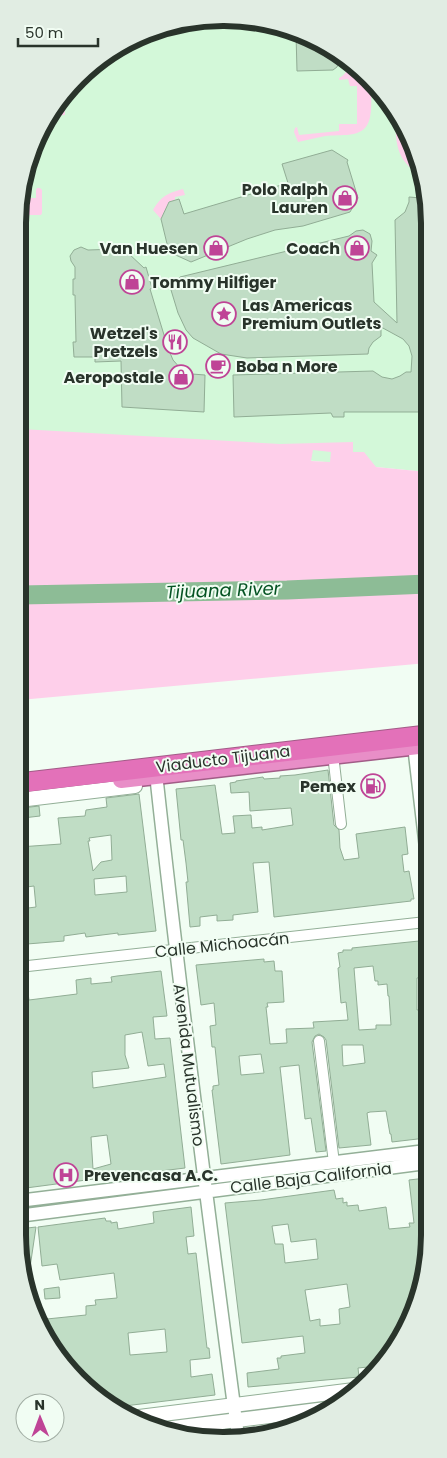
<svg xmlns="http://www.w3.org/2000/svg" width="447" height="1458" font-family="Poppins,sans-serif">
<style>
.built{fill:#d3f8d9}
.green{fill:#fecfea;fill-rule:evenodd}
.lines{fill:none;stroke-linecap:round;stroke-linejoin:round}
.river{stroke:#8dbc96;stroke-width:19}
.building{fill:#c0ddc5;stroke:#91ad95;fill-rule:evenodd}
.minor-casing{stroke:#93af97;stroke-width:12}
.tertiary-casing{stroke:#93af97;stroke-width:15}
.secondary-casing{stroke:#93af97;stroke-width:16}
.trunk-casing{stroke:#a25c87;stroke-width:19}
.motorway-casing{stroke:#a25c87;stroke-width:21}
.minor{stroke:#fff;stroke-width:10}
.tertiary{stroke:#fff;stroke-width:12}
.secondary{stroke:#fff;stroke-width:14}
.trunk{stroke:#e88ec7;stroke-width:16}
.motorway{stroke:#e371b9;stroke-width:19}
.labels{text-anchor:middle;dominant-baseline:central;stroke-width:4;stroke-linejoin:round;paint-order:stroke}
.poi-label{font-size:16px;font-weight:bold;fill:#29342b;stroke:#f1fdf3;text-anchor:end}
.street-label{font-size:16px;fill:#29342b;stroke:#f1fdf3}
.water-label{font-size:18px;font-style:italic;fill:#055323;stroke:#f1fdf3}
.rim{fill:none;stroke:#29342b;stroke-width:6}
</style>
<rect width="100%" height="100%" fill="#f1fdf3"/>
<path class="built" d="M 184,21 L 264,22 L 326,45 L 378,87 L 408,133 L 428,197 L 427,472 L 21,432 L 22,183 L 52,109 L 109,52 Z"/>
<path class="green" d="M 184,21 L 264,22 L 269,23 L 172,26 Z
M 346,61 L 372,82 C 370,94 373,109 369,121 C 363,139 340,134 325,136 C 316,138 307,140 298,142 L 294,132 L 295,128 L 297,127 L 299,135 L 339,131 L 339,124 L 357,124 L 357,86 L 350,86 L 348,79 L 339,80 L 339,78 C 345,75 348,70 348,64 L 346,63 Z
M 64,97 L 65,115 L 49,116 L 52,109 Z
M 395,113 L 407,131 L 407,148 L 413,148 L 422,176 C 394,160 396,141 395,113 Z
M 37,188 L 40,188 L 42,190 L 42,213 L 41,215 L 21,215 L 21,198 L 36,198 L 36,190 Z
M 183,189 L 185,195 L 175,197 L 175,200 L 169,202 L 161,219 L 153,210 C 161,196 168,193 183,189 Z
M 21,429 L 280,444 L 353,442 L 353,452 L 364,452 L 376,467 L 427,472 L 427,663 L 20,700 ZM 313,450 L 331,452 L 330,462 L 311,461 Z"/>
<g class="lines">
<path class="river" d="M 20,595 L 287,590 L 427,584"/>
</g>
<path class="building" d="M 296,34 L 326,45 L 347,62 L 339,62 L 337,67 L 333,70 L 297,71 Z
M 332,150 L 348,160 L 347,162 L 358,198 L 350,212 L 303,226 L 275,230 L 247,239 L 191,262 L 169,252 L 161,219 L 169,202 L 179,199 L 184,214 L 288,183 L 282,164 Z
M 409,197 L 421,198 L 422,208 L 428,208 L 427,412 L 344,412 L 344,417 L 333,417 L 331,413 L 234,417 L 233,375 L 373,371 L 382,377 L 392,379 L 400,376 L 406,372 L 411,372 L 412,356 L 409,346 L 403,339 L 381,327 L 381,336 L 373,342 L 369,348 L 368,354 L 247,358 L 221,354 L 193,338 L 186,330 L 178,313 L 171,290 L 175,282 L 180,277 L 349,236 L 356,231 L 363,230 L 370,234 L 372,241 L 371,251 L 377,255 L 372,263 L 374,302 L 397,323 L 395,220 L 405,212 L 409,202 Z
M 81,247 L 88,250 L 119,249 L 122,247 L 126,247 L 129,250 L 128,253 L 144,268 L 146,267 L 152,288 L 150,289 L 168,348 L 173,360 L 181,369 L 192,374 L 205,375 L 204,412 L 122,407 L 121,361 L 95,362 L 95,357 L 74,357 L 73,342 L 76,342 L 75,295 L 73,295 L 73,279 L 75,279 L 75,267 L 71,261 L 70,256 L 74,250 Z
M 328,770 L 334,825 L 339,830 L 340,848 L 344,860 L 359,858 L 356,834 L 405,827 L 408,854 L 402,855 L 404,872 L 409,871 L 414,899 L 411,899 L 411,901 L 274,917 L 269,862 L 253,863 L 258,912 L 233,915 L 233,920 L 217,921 L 217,915 L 200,917 L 200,926 L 190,927 L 186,882 L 188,882 L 186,863 L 183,840 L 181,840 L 176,789 L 215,785 L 222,834 L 235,833 L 233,816 L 251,815 L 252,828 L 262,827 L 262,830 L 293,825 L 291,808 L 250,811 L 249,792 L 231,793 L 230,783 L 236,782 L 236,781 L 263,777 L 264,779 L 280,778 L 280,776 L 295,775 Z
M 139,794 L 156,931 L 118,935 L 118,933 L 86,937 L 85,933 L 64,936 L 64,941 L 27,944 L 26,942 L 25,942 L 20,909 L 36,907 L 34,886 L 19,888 L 19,847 L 61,844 L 58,818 L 85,816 L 86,810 L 107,807 L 106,798 ZM 111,835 L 112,860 L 101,862 L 93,871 L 88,841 L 90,841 L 89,838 ZM 126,876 L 127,892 L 95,895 L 94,879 Z
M 39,806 L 40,816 L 23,818 L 22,808 Z
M 419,941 L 423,977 L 417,978 L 417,1010 L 426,1009 L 426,1138 L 392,1142 L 391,1134 L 390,1134 L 386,1111 L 370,1112 L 367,1113 L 371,1145 L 339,1148 L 326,1040 L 324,1037 L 319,1034 L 315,1036 L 312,1042 L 326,1151 L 316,1152 L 311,1118 L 305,1119 L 299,1065 L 280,1067 L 290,1155 L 221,1164 L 212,1090 L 213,1090 L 213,1086 L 219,1085 L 215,1047 L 212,1047 L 210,1026 L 216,1025 L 214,1003 L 201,1005 L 196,965 L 264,959 L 264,962 L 274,961 L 275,971 L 282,971 L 284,1002 L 267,1003 L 268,1007 L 266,1007 L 270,1044 L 287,1043 L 286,1029 L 314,1028 L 313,1022 L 348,1020 L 346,1002 L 341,1003 L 338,968 L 340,967 L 338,953 L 343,952 L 343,950 L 352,950 L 352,948 ZM 373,966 L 375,981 L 378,981 L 378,985 L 387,984 L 388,996 L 389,996 L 391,1025 L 376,1025 L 376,1029 L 359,1030 L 354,968 ZM 342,1045 L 363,1045 L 365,1063 L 343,1066 ZM 261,1054 L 264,1073 L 241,1075 L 239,1056 Z
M 161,971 L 167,1016 L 153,1017 L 155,1039 L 170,1038 L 185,1168 L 112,1177 L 112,1176 L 93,1176 L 94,1179 L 26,1188 L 25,1179 L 18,1179 L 18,988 L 27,987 L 29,1000 L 77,994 L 76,980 L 91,978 L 91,984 L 112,982 L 111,977 L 117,976 ZM 142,1032 L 148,1066 L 164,1064 L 166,1077 L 93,1088 L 92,1072 L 129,1068 L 125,1055 L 125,1035 ZM 107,1135 L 111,1164 L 93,1169 L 91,1137 Z
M 426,1178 L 425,1275 L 395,1349 L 378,1366 L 358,1368 L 359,1377 L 248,1387 L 247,1373 L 279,1369 L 277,1358 L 281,1358 L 281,1356 L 305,1353 L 303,1336 L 242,1343 L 225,1203 L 261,1200 L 334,1190 L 336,1199 L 343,1198 L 343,1203 L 347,1202 L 347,1206 L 358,1205 L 359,1211 L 386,1207 L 389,1229 L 410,1227 L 409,1223 L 414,1223 L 409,1180 ZM 288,1224 L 291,1242 L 316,1239 L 318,1259 L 285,1263 L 283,1244 L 275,1244 L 272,1226 ZM 347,1284 L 350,1307 L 339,1309 L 340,1324 L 320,1326 L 320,1319 L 310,1321 L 305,1290 Z
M 191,1207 L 194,1236 L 186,1237 L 188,1254 L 196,1253 L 207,1348 L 209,1348 L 210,1358 L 190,1360 L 191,1377 L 212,1374 L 215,1395 L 116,1407 L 69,1371 L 37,1320 L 86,1315 L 86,1306 L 96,1305 L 95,1300 L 117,1298 L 114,1273 L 60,1280 L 57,1264 L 42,1266 L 38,1227 L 105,1218 L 106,1221 L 111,1221 L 111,1223 L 117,1222 L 118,1229 L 154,1223 L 153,1212 ZM 165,1329 L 167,1352 L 130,1355 L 128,1333 Z
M 36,1227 L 28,1281 L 27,1281 L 19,1242 L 19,1229 Z
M 59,1287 L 60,1298 L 45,1299 L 44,1289 Z"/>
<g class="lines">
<g class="minor-casing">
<path id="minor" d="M 334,763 L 341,824
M 19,967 L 426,922
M 319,1041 L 334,1163"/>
</g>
<g class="tertiary-casing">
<path id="tertiary" d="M 415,754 L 426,848
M 157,783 C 181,1001 209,1219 238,1436
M 18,1201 L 426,1151
M 18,1216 L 426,1163"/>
</g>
<g class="secondary-casing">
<path id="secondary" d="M 19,800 L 135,786
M 131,1418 L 354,1390
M 165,1429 L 334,1408"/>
</g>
<g class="trunk-casing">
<path id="trunk" d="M 121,780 L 427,745"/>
</g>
<g class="motorway-casing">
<path id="motorway" d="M 19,783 L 427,735"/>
</g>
<use href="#minor" class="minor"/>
<use href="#tertiary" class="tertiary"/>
<use href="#secondary" class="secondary"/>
<use href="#trunk" class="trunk"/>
<use href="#motorway" class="motorway"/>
</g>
<defs>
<g id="shop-ring" transform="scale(1.25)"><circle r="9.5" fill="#f1fdf3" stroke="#bf4496" stroke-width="1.5"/><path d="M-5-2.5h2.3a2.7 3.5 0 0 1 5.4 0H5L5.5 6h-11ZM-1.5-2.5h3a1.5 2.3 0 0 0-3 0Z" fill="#bf4496"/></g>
<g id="sight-ring" transform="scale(1.25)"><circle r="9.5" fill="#f1fdf3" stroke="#bf4496" stroke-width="1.5"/><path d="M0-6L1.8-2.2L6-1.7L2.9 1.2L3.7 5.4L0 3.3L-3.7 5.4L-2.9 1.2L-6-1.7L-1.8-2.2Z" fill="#bf4496"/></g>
<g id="restaurant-ring" transform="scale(1.25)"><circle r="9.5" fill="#f1fdf3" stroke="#bf4496" stroke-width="1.5"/><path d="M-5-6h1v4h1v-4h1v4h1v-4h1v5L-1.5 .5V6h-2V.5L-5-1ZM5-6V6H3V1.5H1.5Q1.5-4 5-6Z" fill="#bf4496"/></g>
<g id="cafe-ring" transform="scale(1.25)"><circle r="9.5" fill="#f1fdf3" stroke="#bf4496" stroke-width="1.5"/><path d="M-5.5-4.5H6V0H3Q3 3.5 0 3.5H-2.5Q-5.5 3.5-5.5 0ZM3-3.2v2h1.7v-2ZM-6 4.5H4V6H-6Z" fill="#bf4496"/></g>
<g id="fuel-ring" transform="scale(1.25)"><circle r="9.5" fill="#f1fdf3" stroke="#bf4496" stroke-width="1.5"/><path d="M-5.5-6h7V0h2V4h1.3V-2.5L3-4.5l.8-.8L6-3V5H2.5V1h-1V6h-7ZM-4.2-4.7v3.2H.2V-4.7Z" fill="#bf4496"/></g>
<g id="hospital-ring" transform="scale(1.25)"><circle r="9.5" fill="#f1fdf3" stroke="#bf4496" stroke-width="1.5"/><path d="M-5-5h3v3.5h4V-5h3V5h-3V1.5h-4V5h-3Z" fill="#bf4496"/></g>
</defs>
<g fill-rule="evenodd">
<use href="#shop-ring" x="345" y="198"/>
<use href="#shop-ring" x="216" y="248"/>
<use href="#shop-ring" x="357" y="248"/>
<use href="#shop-ring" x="132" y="282"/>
<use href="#sight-ring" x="224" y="314"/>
<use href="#restaurant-ring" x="175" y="342"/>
<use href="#cafe-ring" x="218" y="366"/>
<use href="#shop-ring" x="181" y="377"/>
<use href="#fuel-ring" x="373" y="786"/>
<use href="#hospital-ring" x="66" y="1175"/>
</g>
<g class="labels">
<g class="poi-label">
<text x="328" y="189">Polo Ralph<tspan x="328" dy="18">Lauren</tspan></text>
<text x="198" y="248">Van Huesen</text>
<text x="340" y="248">Coach</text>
<text x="150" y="282" text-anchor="start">Tommy Hilfiger</text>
<text x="242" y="305" text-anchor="start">Las Americas<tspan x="242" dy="18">Premium Outlets</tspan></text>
<text x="158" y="333">Wetzel's<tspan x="158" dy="18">Pretzels</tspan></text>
<text x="236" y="366" text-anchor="start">Boba n More</text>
<text x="164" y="377">Aeropostale</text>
<text x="356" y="786">Pemex</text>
<text x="84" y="1175" text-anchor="start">Prevencasa A.C.</text>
</g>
<g class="street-label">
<text transform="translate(223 759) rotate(-7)">Viaducto Tijuana</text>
<text transform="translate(222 945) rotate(-6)">Calle Michoacán</text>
<text transform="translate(189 1065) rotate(83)">Avenida Mutualismo</text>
<text transform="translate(311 1178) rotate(-7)">Calle Baja California</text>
</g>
<g class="water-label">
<text transform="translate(223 590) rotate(-2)">Tijuana River</text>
</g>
</g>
<path d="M0 0H447V1458H0ZM223 26H224A197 197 0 0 1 421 223V1235A197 197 0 0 1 224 1432H223A197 197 0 0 1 26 1235V223A197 197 0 0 1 223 26Z" fill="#e1ede3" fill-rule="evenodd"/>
<path class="rim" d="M223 26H224A197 197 0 0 1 421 223V1235A197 197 0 0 1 224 1432H223A197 197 0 0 1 26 1235V223A197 197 0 0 1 223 26Z"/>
<g transform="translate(40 1418) rotate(359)"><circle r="24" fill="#f1fdf3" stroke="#a1ada3"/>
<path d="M0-4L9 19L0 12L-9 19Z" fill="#bf4496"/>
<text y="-8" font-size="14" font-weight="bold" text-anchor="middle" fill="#29342b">N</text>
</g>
<path d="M18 38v8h80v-8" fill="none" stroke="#29342b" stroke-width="2.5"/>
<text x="25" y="38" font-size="15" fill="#29342b" stroke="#f1fdf3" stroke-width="4" paint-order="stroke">50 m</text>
</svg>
